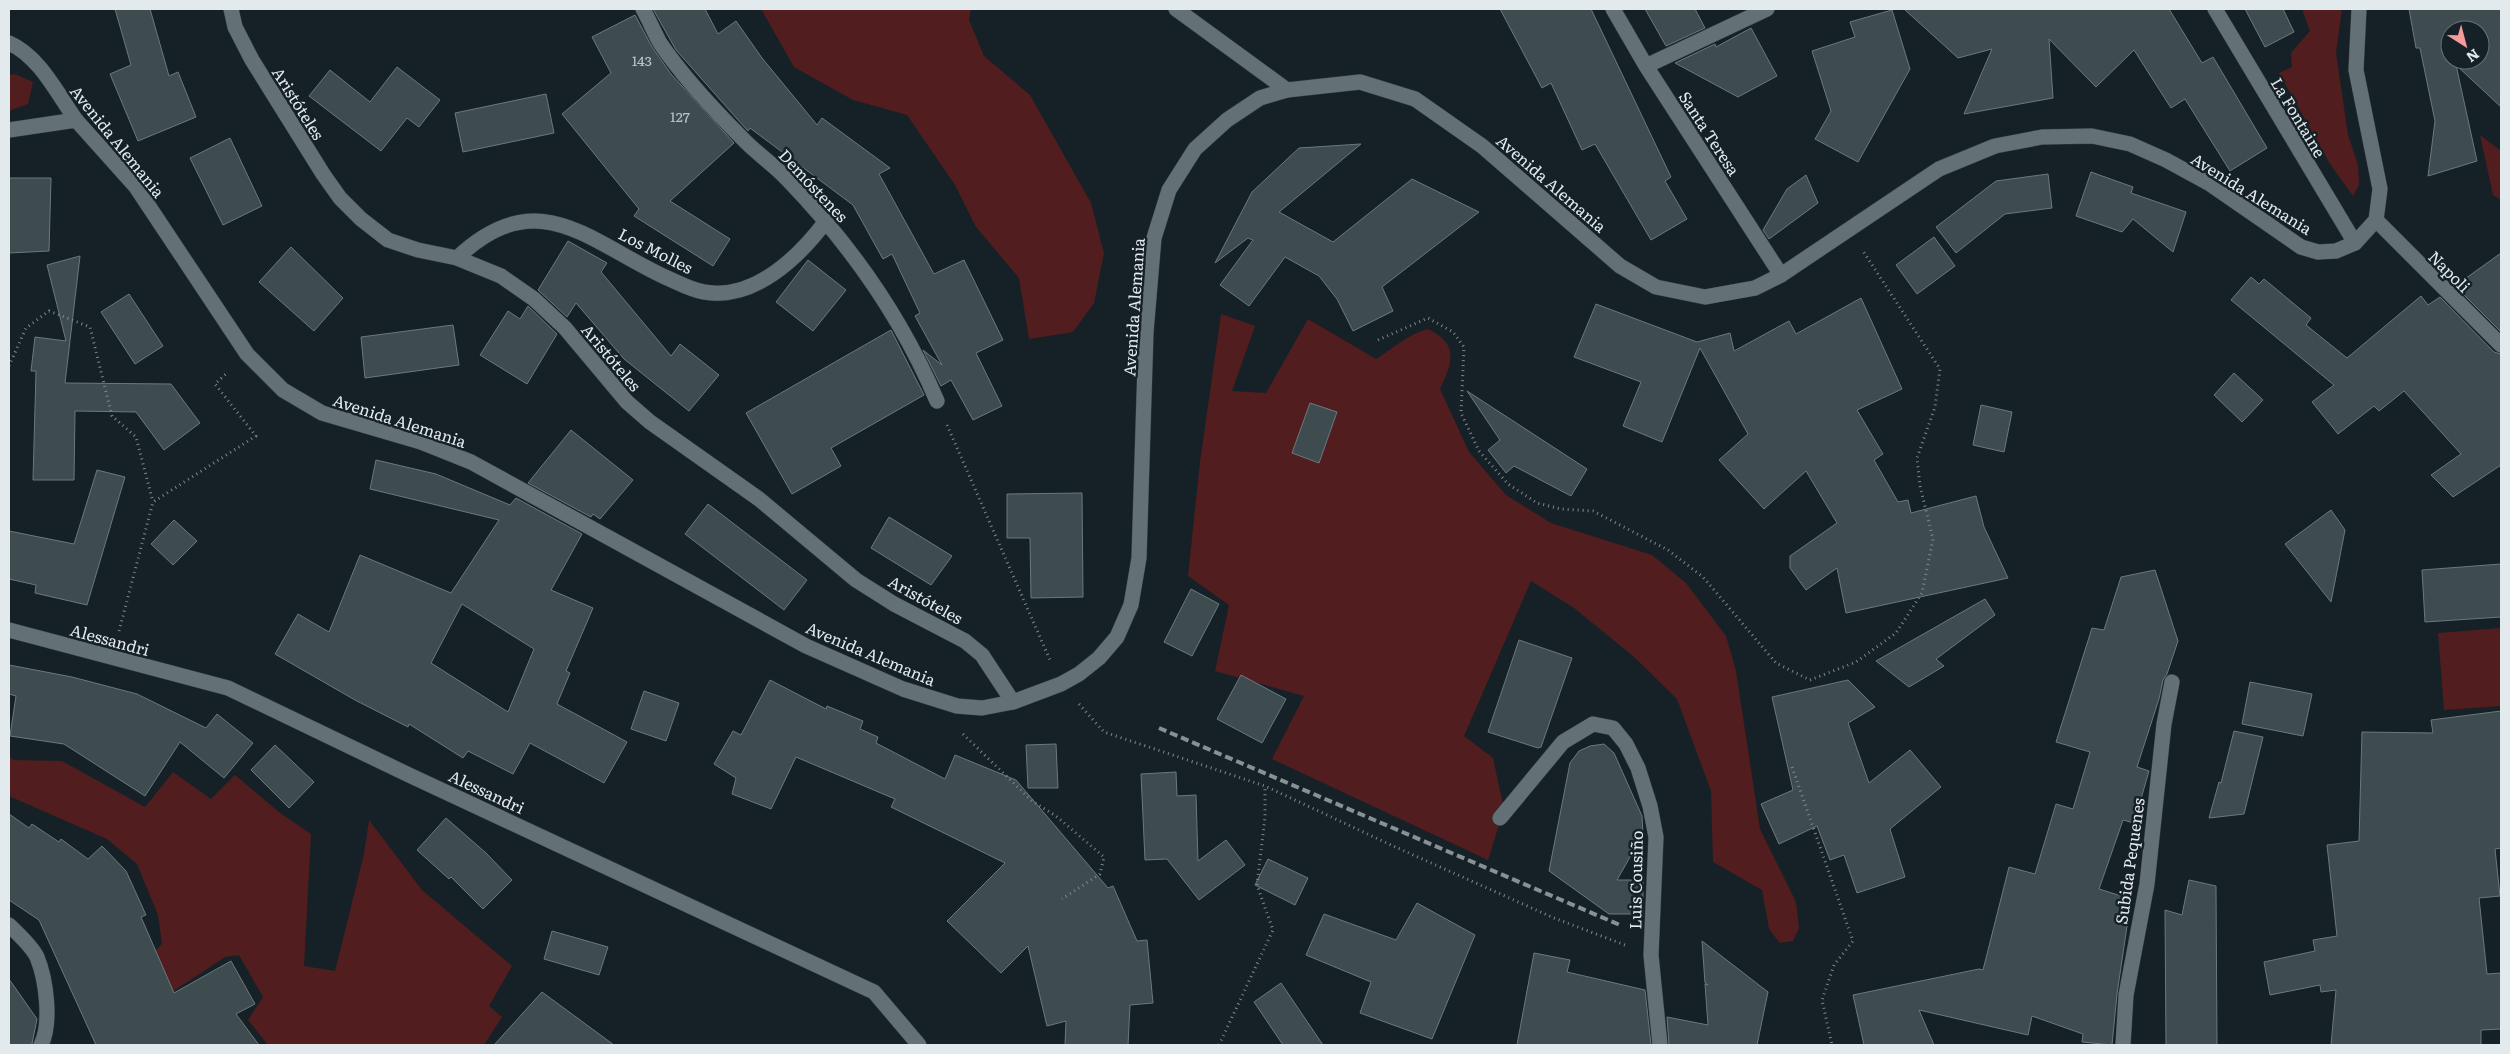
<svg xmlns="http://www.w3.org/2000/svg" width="2510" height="1054" font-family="Literata,serif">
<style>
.green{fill:#521d1f}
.building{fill:#3e4c50;stroke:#6b797e;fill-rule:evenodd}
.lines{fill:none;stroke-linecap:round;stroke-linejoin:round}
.street-casing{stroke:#333c3f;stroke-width:16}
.secondary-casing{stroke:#333c3f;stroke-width:16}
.path{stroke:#7e888c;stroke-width:3;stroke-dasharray:1 4;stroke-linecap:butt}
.street{stroke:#637176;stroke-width:15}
.secondary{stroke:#637176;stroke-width:15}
.rail{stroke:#879195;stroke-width:4;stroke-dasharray:8 4;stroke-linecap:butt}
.labels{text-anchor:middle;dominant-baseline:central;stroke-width:5;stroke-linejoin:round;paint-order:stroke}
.number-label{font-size:14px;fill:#b9c2c6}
.street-label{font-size:16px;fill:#e2eaed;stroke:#152126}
</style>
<rect width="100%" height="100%" fill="#152126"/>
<path class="green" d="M 761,9 L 971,9 L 969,20 L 984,56 L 1030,95 L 1091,203 L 1104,253 L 1094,303 L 1073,332 L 1029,339 L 1019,278 L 976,227 L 955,185 L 907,115 L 853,100 L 794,67 Z
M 2302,9 L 2342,9 L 2336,53 L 2348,135 L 2358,165 L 2359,185 L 2353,196 L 2330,164 L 2279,73 L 2292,67 L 2291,53 L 2310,31 Z
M 15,74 L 33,82 L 28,104 L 9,111 L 9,75 Z
M 2480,135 L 2501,151 L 2501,200 L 2493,195 Z
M 1221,314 L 1255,326 L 1232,391 L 1266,393 L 1308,319 L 1376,359 C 1392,349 1410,333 1428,329 C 1459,344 1453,362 1440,389 L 1469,452 L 1506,495 L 1551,523 L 1652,555 L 1686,583 L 1726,636 L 1736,671 L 1760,829 L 1796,902 L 1799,928 L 1793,941 L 1780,943 L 1769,929 L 1762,890 L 1713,862 L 1711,791 L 1677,699 L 1633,656 L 1574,608 L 1531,581 L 1464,736 L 1493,758 L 1504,809 L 1488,860 L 1272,759 L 1304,696 L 1215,671 L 1229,605 L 1188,576 L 1200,462 Z
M 2501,628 L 2501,706 L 2444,710 L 2438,633 Z
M 9,756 L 13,760 L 62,761 L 145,807 L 173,772 L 211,799 L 235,775 L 280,813 L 311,834 L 304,966 L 335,971 L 364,854 L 369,820 L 422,890 L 512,966 L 489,1006 L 502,1017 L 484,1045 L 268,1045 L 248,1020 L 263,997 L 239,955 L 225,957 L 169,994 L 145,961 L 162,944 L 158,915 L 137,864 L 107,839 L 9,796 Z"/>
<path class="building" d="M 115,9 L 150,9 L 169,76 L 178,72 L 196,117 L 138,141 L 110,74 L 131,65 Z
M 653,9 L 705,9 L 718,34 L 736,21 L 762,58 L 817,125 L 822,118 L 890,168 L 879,174 L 934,274 L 964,260 L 1003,340 L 976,353 L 1002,406 L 973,420 L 951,380 L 941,386 L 923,350 L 942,365 L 915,316 L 920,313 L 892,254 L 883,259 L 853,205 L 750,128 L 748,131 L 738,120 L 676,50 Z
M 1500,9 L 1591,9 L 1671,177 L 1665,181 L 1687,219 L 1651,240 L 1595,144 L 1582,150 L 1551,83 L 1542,88 Z
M 1645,9 L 1695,9 L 1705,28 L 1666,46 Z
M 1904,9 L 2169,9 L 2202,63 L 2213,57 L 2267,148 L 2230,171 L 2185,99 L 2171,108 L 2134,50 L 2096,87 L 2049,39 L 2053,98 L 1964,114 L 1992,49 L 1958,58 Z
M 2245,9 L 2283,9 L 2294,32 L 2265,47 Z
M 2409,9 L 2501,9 L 2501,107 L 2456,65 L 2477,161 L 2428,176 L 2435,121 L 2420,48 L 2416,48 ZM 2450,30 L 2480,30 L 2480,60 L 2450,60 Z
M 1892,10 L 1910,69 L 1858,162 L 1815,139 L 1831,111 L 1812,51 L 1855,37 L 1850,22 Z
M 635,15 L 652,47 L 671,74 L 734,143 L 670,201 L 730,239 L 713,266 L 634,216 L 639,209 L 562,114 L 611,73 L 592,37 Z
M 1751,28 L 1777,76 L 1738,97 L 1675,63 L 1715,44 L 1716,47 Z
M 397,67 L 440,100 L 419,127 L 407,118 L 381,151 L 309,96 L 330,70 L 370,102 Z
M 546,94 L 554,133 L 463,152 L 455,113 Z
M 230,138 L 262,206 L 223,225 L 190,158 Z
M 1361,144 L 1279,212 L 1333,242 L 1412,179 L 1479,212 L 1382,287 L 1393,311 L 1353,331 L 1337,299 L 1319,276 L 1285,257 L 1249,306 L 1220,285 L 1253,240 L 1248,238 L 1215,263 L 1252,192 L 1299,148 Z
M 2091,172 L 2133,187 L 2131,193 L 2186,212 L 2173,252 L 2133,219 L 2122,232 L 2076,216 Z
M 2048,174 L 2052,208 L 2005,214 L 1956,253 L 1936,227 L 1996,181 Z
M 1806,175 L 1818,203 L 1769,239 L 1763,230 L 1787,189 Z
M 9,178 L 51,178 L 49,251 L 9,253 Z
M 1934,237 L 1955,266 L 1917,294 L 1896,265 Z
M 568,241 L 607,263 L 601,272 L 671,356 L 680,344 L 719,375 L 689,411 L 624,359 L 576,303 L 567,317 L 538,290 Z
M 291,247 L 343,298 L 314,331 L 259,282 Z
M 2501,253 L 2501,332 L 2455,286 Z
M 80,256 L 65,383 L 171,384 L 200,423 L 164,450 L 136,412 L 75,411 L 74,480 L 33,480 L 36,371 L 31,371 L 35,337 L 66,341 L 47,265 Z
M 808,260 L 846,290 L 813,331 L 776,302 Z
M 2251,277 L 2259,284 L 2264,279 L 2311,318 L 2306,325 L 2347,358 L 2421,296 L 2428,305 L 2440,297 L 2494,352 L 2501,354 L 2501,465 L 2453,497 L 2431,475 L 2461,454 L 2404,391 L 2379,411 L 2374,406 L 2338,434 L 2312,402 L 2334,385 L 2231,300 Z
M 129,294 L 163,346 L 135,364 L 101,312 Z
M 1861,298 L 1902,389 L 1857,410 L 1883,454 L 1874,460 L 1898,502 L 1908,500 L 1911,513 L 1976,496 L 1984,527 L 2008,578 L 1846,613 L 1837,568 L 1806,590 L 1790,568 L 1790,556 L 1837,523 L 1806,471 L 1764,509 L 1719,460 L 1748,434 L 1700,348 L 1662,442 L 1623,426 L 1641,382 L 1574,357 L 1596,304 L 1697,342 L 1730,333 L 1734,351 L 1789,321 L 1796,334 Z
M 528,306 L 557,334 L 527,384 L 480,355 L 508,311 L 520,319 Z
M 453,325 L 459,365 L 365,378 L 361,337 Z
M 891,330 L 924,395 L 831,448 L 841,466 L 792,494 L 746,413 Z
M 2234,373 L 2263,400 L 2242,422 L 2214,395 Z
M 1467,391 L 1587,469 L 1571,496 L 1514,466 L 1506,473 L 1488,450 L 1500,440 Z
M 1310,403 L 1337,412 L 1319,463 L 1292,453 Z
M 1981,405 L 2012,412 L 2004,452 L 1973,445 Z
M 571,430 L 633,480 L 600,519 L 593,514 L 591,517 L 528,483 Z
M 376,460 L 436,474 L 510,505 L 516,498 L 582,534 L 551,590 L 593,608 L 566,671 L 570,673 L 557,704 L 627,742 L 604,783 L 530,743 L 513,774 L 468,751 L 463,758 L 409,724 L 408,727 L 355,700 L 275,654 L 298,614 L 329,632 L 360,555 L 451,593 L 499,520 L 370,489 ZM 462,604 L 534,649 L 508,712 L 431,663 Z
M 97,470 L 125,477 L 87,605 L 35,593 L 36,585 L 9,579 L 9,531 L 74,544 Z
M 1082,493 L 1083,597 L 1031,598 L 1030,538 L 1007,538 L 1007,494 Z
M 708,504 L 807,580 L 784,610 L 685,534 Z
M 2331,510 L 2345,530 L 2331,602 L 2285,544 Z
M 889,517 L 952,556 L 931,585 L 871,548 Z
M 174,520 L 197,541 L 173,565 L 151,544 Z
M 2501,564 L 2501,617 L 2425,622 L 2422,570 Z
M 2155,570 L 2178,641 L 2167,674 L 2163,680 L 2159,699 L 2137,767 L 2149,771 L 2134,823 L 2123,820 L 2099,889 L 2131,899 L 2117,994 L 2112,1045 L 2082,1042 L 2083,1034 L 2032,1016 L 2028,1035 L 1919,1010 L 1934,1045 L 1864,1045 L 1853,995 L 1979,969 L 1983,970 L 2009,867 L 2035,874 L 2056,804 L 2073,809 L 2090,752 L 2056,742 L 2092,628 L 2104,630 L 2121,577 Z
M 1191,589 L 1219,604 L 1192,656 L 1164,642 Z
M 1985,599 L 1995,615 L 1936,659 L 1944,666 L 1909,687 L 1876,661 Z
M 1519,640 L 1572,658 L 1541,747 L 1538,748 L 1488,732 Z
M 9,665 L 72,677 L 137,694 L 206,728 L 217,714 L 253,743 L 224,778 L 180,742 L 145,796 L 64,744 L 10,736 L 16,696 L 9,694 Z
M 1241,675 L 1286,699 L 1262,743 L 1217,719 Z
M 770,680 L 826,709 L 827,706 L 863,721 L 860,729 L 878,737 L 876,743 L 945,779 L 955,755 L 1016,780 L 1108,888 L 1113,886 L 1137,941 L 1147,940 L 1153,1003 L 1130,1005 L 1128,1045 L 1065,1045 L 1066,1021 L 1047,1026 L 1028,946 L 1001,973 L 947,921 L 1005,863 L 891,807 L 895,799 L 796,757 L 771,809 L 732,794 L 736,778 L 714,764 L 733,731 L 741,735 Z
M 1848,680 L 1875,707 L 1848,723 L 1869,783 L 1910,750 L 1941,787 L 1890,829 L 1905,877 L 1857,893 L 1844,855 L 1830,860 L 1817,826 L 1779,844 L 1761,804 L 1793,790 L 1772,697 Z
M 2250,682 L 2312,694 L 2303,736 L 2242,724 Z
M 644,691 L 679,703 L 666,741 L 631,729 Z
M 2501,711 L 2501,848 L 2495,849 L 2500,896 L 2479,898 L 2487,974 L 2501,973 L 2501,1029 L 2481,1030 L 2481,1045 L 2331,1045 L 2336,990 L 2321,992 L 2320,985 L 2270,995 L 2264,962 L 2315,951 L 2313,940 L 2337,936 L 2327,845 L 2359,841 L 2362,732 L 2433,733 L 2431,720 Z
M 2234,731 L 2263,737 L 2244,814 L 2209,818 L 2219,782 L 2221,783 Z
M 1056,744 L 1058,788 L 1028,788 L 1026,745 Z
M 1604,744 L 1614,753 L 1642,816 L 1643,834 L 1617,880 L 1643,880 L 1643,914 L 1609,914 L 1549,871 L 1570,763 L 1579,751 L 1590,746 Z
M 275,745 L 314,782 L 289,808 L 251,770 Z
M 1176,772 L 1177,796 L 1196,795 L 1198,861 L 1226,840 L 1245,865 L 1199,900 L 1167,859 L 1145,860 L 1141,774 Z
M 9,814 L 29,828 L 32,824 L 59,842 L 61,839 L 88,859 L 102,846 L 126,871 L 146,915 L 141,917 L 174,993 L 231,961 L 255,1004 L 236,1014 L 259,1045 L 96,1045 L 39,920 L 9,900 Z
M 446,818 L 486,853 L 512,880 L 483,909 L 451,877 L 449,879 L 417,850 Z
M 1268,859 L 1308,878 L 1295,905 L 1255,885 Z
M 2189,880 L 2216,886 L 2217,1045 L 2166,1045 L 2165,910 L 2182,915 Z
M 1417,903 L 1475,935 L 1432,1039 L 1360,1013 L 1371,982 L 1306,955 L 1324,914 L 1396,940 Z
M 552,931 L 608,947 L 599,975 L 544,959 Z
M 1702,941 L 1768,992 L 1757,1045 L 1669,1045 L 1667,1017 L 1708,1025 L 1705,984 L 1708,985 L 1705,983 Z
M 1534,953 L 1570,960 L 1567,972 L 1645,990 L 1651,1045 L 1517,1045 Z
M 9,979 L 37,1019 L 32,1044 L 28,1045 L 9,1045 Z
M 1281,983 L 1323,1045 L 1283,1045 L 1254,1002 Z
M 542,992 L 614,1045 L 494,1045 Z"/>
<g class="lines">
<g class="street-casing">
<path id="street" d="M 231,9 L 235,27 L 252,60 L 323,174 L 340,198 L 361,219 L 388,240 L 418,250 L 457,258 L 501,276 L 534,299 L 565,328 L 627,402 L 650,422 L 759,499 L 856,580 L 894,604 L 965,641 L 982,655 L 1013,702
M 643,9 C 649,20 654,32 660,43 C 683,77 713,109 742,138 C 756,153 773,164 787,179 C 850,244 902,318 937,401
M 1176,9 L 1287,90
M 1613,9 L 1646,66 L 1781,275
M 2215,9 L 2355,243
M 9,43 C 39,56 57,93 76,120
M 1646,66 L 1767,9
M 2376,220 L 2501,345
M 457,258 C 537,182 588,241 665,277 C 677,282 691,290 704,292 C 754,301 799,257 826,221
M 1500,818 L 1563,742 L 1593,724 L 1613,728 L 1626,744 L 1638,768 L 1650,806 L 1656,837 L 1651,955 L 1660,1045
M 9,925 C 18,934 31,945 37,957 C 46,979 52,1023 41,1045
M 2123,1045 L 2126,995 L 2147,884 L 2164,724 L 2172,682"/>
</g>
<g class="secondary-casing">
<path id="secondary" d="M 9,130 L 76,120 L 136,187 L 247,354 L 283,390 L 322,413 L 421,442 L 471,462 L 806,646 L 903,689 L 957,706 L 982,708 L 1013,702 L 1061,684 L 1079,674 L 1099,658 L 1117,637 L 1131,605 L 1139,558 L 1146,332 L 1154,238 L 1169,190 L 1195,149 L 1227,120 L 1260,98 L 1287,90 L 1360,82 L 1415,99 L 1482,146 L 1620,266 L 1656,287 L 1705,297 L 1755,288 L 1781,275 L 1939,169 L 1995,146 L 2042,137 L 2092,136 L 2130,144 L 2166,160 L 2210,184 L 2301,247 L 2318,252 L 2336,251 L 2355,243 L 2376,220 L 2380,189 L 2356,70 L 2359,9
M 9,630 L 228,688 L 409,775 L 874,992 L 919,1045"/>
</g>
<path class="path" d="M 1378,340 L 1428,318 L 1453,332 L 1464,347 L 1461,413 L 1479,451 L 1508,484 L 1537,503 L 1561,509 L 1593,511 L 1668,550 L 1703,577 L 1776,663 L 1810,680 L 1856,662 L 1896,633 L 1922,593 L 1933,539 L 1920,486 L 1917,458 L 1935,407 L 1940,369 L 1863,251
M 9,366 L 26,328 L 49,311 L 90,327 L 112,416 L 136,437 L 153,502
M 947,425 L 1050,660
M 119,631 L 153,502 L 256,436 L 215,384 L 228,372
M 1079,704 L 1104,732 L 1265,786 L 1391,845 L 1554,918 L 1625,945
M 963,734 L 1032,801 L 1056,816 L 1104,857 L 1100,874 L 1062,899
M 1792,767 L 1853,941 L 1834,965 L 1822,1000 L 1832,1045
M 1219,1045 L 1273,930 L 1257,885 L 1265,817 L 1265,786"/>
<use href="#street" class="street"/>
<use href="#secondary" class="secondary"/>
<path class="rail" d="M 1159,728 L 1620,925"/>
</g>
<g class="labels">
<g class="number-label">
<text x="642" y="60">143</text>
<text x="680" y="116">127</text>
</g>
<g class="street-label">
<text transform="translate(299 103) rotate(58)">Aristóteles</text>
<text transform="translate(2299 117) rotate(59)">La Fontaine</text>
<text transform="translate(1710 133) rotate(57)">Santa Teresa</text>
<text transform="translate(118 141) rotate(51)">Avenida Alemania</text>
<text transform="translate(1552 183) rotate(41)">Avenida Alemania</text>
<text transform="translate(814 185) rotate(47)">Demóstenes</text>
<text transform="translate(2252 193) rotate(32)">Avenida Alemania</text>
<text transform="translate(656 250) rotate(27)">Los Molles</text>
<text transform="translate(2450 271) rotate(45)">Napoli</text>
<text transform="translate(1133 307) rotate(-86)">Avenida Alemania</text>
<text transform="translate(612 357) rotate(50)">Aristóteles</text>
<text transform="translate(400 420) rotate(18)">Avenida Alemania</text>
<text transform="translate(926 599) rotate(29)">Aristóteles</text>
<text transform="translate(110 639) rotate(15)">Alessandri</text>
<text transform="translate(871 653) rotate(23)">Avenida Alemania</text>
<text transform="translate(487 791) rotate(25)">Alessandri</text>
<text transform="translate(2129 861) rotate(-82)">Subida Pequenes</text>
<text transform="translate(1635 880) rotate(-89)">Luis Cousiño</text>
</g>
</g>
<rect width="2510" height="1054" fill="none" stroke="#e2eaed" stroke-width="20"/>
<g transform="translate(2465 45) rotate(144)"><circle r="24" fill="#152126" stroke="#677176"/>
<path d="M0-4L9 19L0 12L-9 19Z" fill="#f59b9a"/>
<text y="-8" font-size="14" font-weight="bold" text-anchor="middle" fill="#e2eaed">N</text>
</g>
</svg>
